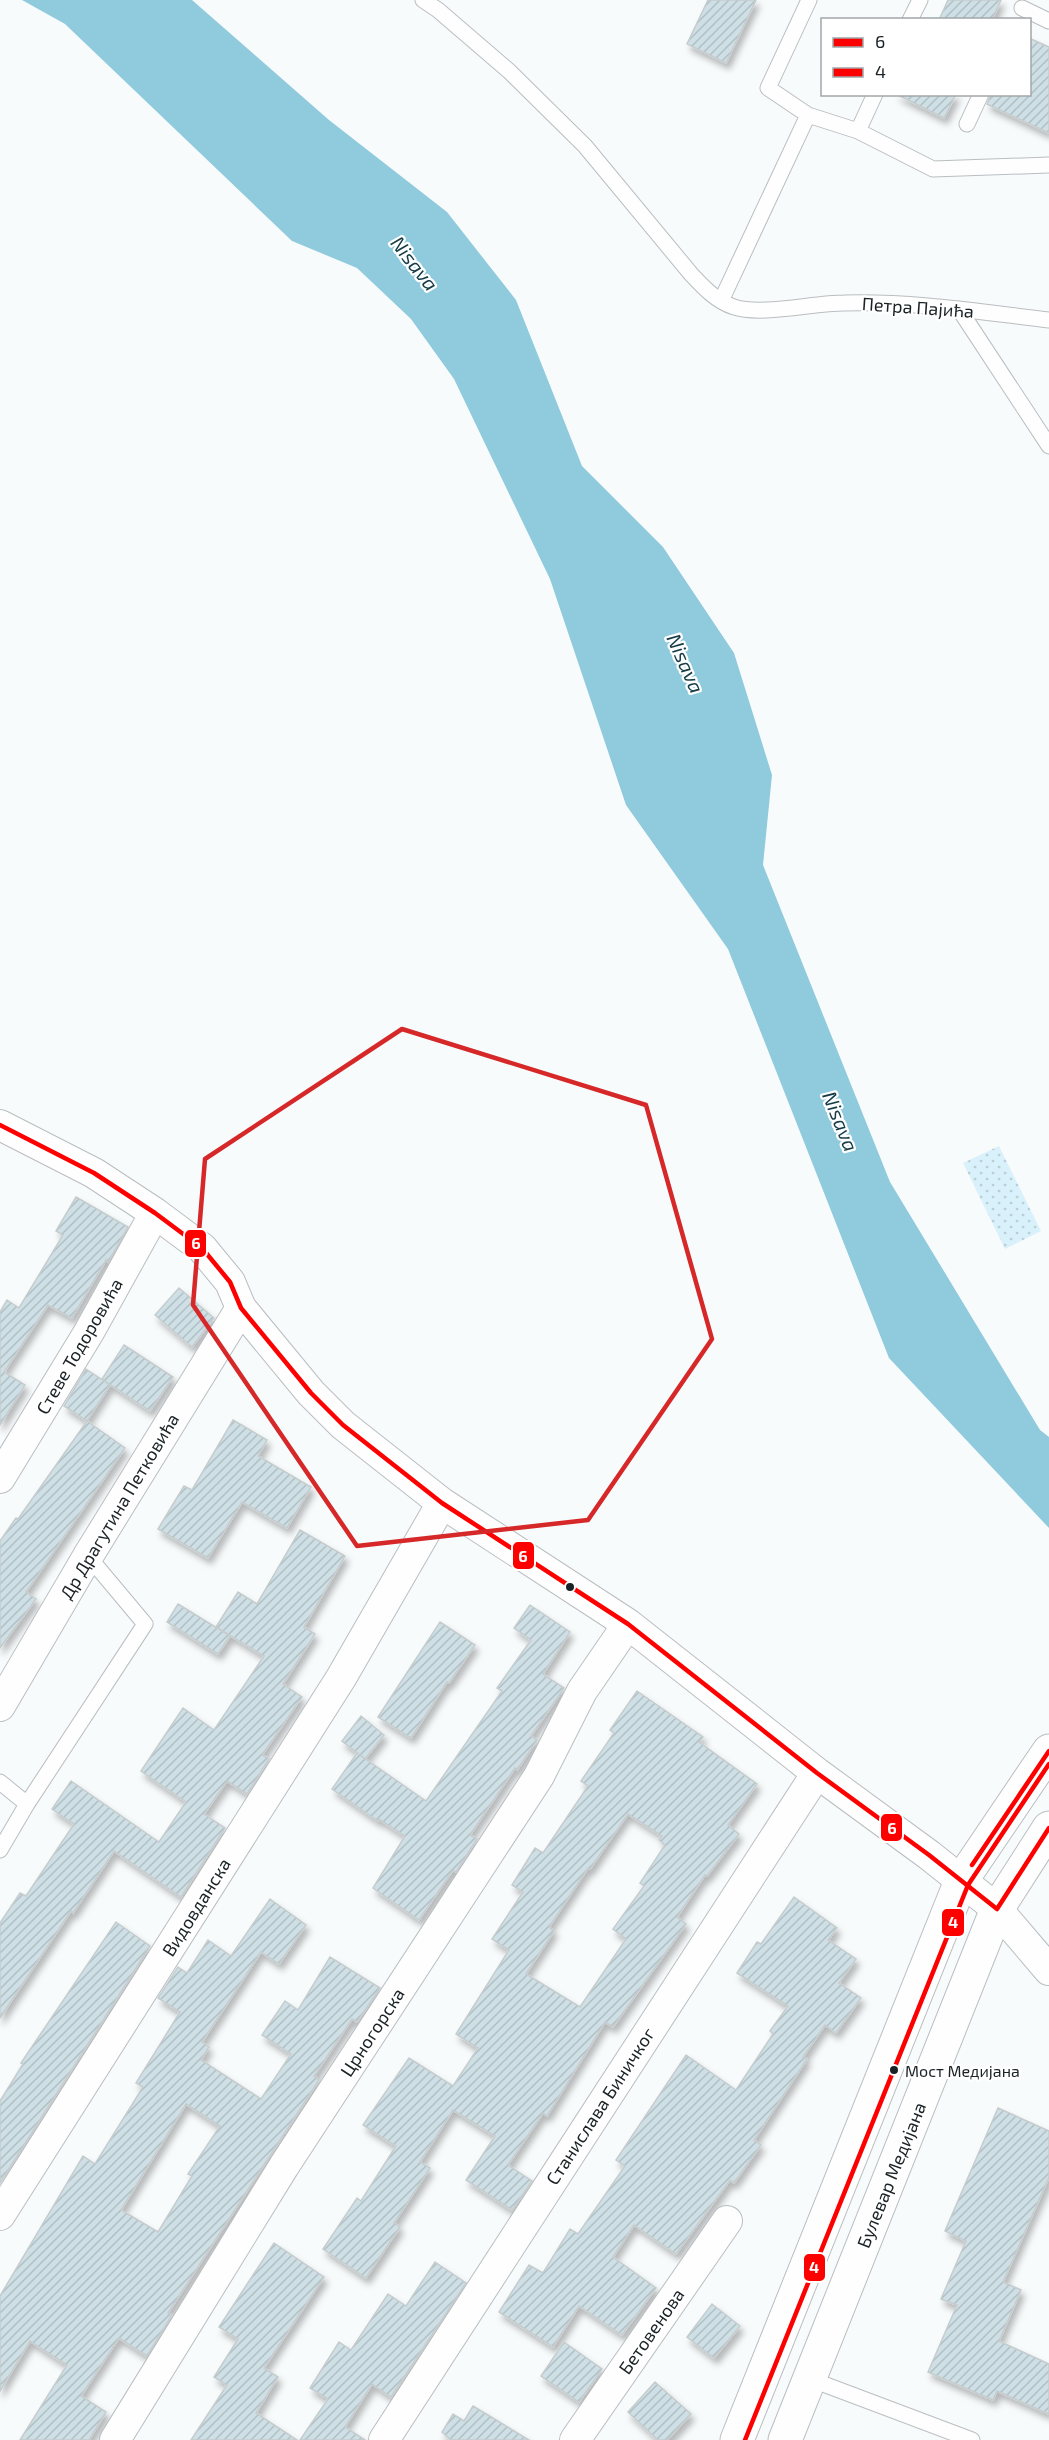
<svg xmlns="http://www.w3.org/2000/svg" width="1049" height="2440" font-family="'Exo 2',sans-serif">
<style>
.green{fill:url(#green-dots)}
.water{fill:#8fcadd}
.building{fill:url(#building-hatch);stroke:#c6ccce;stroke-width:1.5;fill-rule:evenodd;filter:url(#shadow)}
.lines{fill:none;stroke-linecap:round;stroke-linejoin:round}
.service-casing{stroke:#b9bec0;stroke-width:17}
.minor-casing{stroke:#b9bec0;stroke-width:32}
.secondary-casing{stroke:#b9bec0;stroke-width:35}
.service{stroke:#fefeff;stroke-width:15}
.minor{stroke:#fefeff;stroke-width:30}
.secondary{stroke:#fefeff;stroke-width:33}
.bus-1-casing{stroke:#fff;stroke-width:9}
.bus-2-casing{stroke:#fff;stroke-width:9}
.bus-1{stroke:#f00;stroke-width:4.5}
.bus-2{stroke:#f00;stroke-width:4.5}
.marked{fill:none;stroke:#d62828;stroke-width:4.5;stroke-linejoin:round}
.bus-dot{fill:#1a2225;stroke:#fff;stroke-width:2}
.labels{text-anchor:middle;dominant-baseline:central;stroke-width:4.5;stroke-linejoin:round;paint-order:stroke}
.bus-label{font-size:16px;fill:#1a2225;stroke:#fff;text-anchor:start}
.street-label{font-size:18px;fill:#1a2225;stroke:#fff}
.water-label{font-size:20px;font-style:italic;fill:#143b47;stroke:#fff}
.line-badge{stroke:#fff;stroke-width:2}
.badge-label{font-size:16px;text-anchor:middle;font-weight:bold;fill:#fff}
</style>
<defs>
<pattern id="green-dots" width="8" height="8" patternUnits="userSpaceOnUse" patternTransform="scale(1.5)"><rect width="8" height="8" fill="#d9f1fa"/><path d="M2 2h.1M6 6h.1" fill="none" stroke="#baced6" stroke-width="1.8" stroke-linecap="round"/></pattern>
<pattern id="building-hatch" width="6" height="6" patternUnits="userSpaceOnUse" patternTransform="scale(1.5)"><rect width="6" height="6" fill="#cee0e5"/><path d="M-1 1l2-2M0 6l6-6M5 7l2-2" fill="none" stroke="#b0c0c4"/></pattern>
<filter id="shadow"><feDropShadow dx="3.5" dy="6" stdDeviation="3" flood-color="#0004"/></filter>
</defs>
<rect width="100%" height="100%" fill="#f8fbfc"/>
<path class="green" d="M 999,1146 L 1041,1231 L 1005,1249 L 963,1163 Z"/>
<path class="water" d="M 22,0 L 192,0 L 329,120 L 447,212 L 516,300 L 582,466 L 663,547 L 734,653 L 772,775 L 763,865 L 890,1182 L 1040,1430 L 1049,1437 L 1049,1528 L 889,1358 L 728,949 L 626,805 L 550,579 L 454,379 L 411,319 L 357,268 L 292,241 L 65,24 Z"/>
<path class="building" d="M 708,0 L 756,0 L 726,63 L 687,44 Z
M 948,0 L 1001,0 L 992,20 L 939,20 Z
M 1029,38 L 1049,47 L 1049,133 L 987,104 L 991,94 L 1029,94 Z
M 896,94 L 956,94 L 944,118 Z
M 76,1197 L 128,1227 L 108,1262 L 106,1260 L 72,1318 L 48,1305 L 4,1372 L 25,1385 L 0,1425 L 0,1312 L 7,1300 L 19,1308 L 63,1235 L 56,1231 Z
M 179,1288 L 214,1318 L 192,1347 L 155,1315 Z
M 124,1345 L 173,1377 L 150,1411 L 102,1379 Z
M 86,1369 L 110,1385 L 87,1421 L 64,1406 Z
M 233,1420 L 267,1440 L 258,1456 L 311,1487 L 287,1528 L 242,1502 L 208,1558 L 158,1529 L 184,1486 L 192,1490 Z
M 87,1421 L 125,1448 L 26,1592 L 36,1599 L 0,1648 L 0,1541 L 16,1518 L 18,1519 Z
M 300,1530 L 345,1556 L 304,1627 L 315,1634 L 283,1684 L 302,1697 L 262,1755 L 269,1759 L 247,1794 L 227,1781 L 204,1814 L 225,1828 L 181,1897 L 114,1851 L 73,1913 L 71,1911 L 0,2018 L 0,1923 L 20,1893 L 26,1896 L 74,1824 L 52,1809 L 71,1781 L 159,1842 L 186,1802 L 141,1771 L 183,1708 L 214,1730 L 264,1656 L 216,1627 L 238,1592 L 257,1604 Z
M 178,1604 L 230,1636 L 218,1654 L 167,1622 Z
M 530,1605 L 570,1632 L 543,1674 L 564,1688 L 531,1736 L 537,1740 L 517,1770 L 515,1768 L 470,1835 L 477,1839 L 456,1872 L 453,1870 L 419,1920 L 373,1888 L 405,1836 L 379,1819 L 378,1821 L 332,1789 L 357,1753 L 426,1801 L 502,1691 L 497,1688 L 531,1640 L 514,1628 Z
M 440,1622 L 475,1645 L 449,1683 L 447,1682 L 411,1738 L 378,1717 Z
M 637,1691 L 703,1737 L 699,1742 L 757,1784 L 728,1825 L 739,1834 L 707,1876 L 705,1875 L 677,1917 L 686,1924 L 613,2027 L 605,2022 L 547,2116 L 543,2113 L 508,2165 L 532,2181 L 512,2210 L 466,2180 L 495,2136 L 453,2110 L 420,2162 L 430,2168 L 394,2223 L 400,2227 L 366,2278 L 323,2249 L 357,2198 L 361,2201 L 396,2146 L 363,2125 L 409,2058 L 453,2086 L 478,2048 L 456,2034 L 509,1950 L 492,1939 L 523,1892 L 512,1885 L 535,1848 L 543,1853 L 588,1786 L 581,1781 L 614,1733 L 610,1730 ZM 628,1814 L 662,1836 L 659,1840 L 665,1845 L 640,1883 L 644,1886 L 613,1929 L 626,1939 L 580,2007 L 526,1974 L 554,1931 L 549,1927 L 588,1868 L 590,1869 Z
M 361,1716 L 384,1735 L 365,1759 L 342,1741 Z
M 794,1897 L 837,1928 L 828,1940 L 856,1959 L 839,1983 L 861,1998 L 836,2033 L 825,2025 L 803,2057 L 807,2059 L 754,2140 L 761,2145 L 734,2183 L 730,2180 L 676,2254 L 634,2225 L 613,2257 L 656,2288 L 622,2335 L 579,2306 L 553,2347 L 499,2312 L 529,2265 L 543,2273 L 570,2229 L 578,2234 L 625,2166 L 616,2160 L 686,2055 L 736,2090 L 773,2034 L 770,2031 L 788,2006 L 737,1973 L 757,1942 L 761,1944 Z
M 270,1899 L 306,1925 L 279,1964 L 261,1952 L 202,2042 L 209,2047 L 201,2060 L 261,2099 L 291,2054 L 262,2035 L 285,2001 L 298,2010 L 330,1957 L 380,1988 L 357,2022 L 352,2019 L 314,2076 L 319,2080 L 168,2313 L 172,2315 L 147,2356 L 119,2338 L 81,2396 L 106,2412 L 89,2440 L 20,2440 L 67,2365 L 30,2341 L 0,2391 L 0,2296 L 83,2156 L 95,2164 L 143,2087 L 136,2083 L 180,2012 L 158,1998 L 178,1967 L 187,1973 L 208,1940 L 231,1956 ZM 186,2104 L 220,2126 L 188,2174 L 192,2176 L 158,2232 L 121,2210 Z
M 116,1922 L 150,1946 L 0,2183 L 0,2101 L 23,2064 L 21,2063 Z
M 998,2108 L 1049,2131 L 1049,2177 L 1003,2282 L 1021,2290 L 999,2341 L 1049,2364 L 1049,2414 L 997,2391 L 993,2400 L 928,2372 L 957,2305 L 941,2299 L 966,2241 L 945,2231 Z
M 274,2243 L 324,2277 L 264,2368 L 278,2377 L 256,2413 L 297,2440 L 191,2440 L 227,2385 L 214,2377 L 238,2339 L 219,2327 Z
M 435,2262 L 466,2283 L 391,2397 L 372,2384 L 345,2427 L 365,2440 L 300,2440 L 328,2399 L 310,2388 L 339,2342 L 351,2350 L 388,2294 L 406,2306 Z
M 712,2304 L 740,2326 L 714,2358 L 687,2337 Z
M 564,2342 L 602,2369 L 579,2402 L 541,2376 Z
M 655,2382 L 691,2414 L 667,2440 L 658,2440 L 628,2412 Z
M 473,2406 L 529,2440 L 451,2440 L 442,2432 L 453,2414 L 464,2421 Z"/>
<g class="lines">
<g class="service-casing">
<path id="service" d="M 423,0 L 438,10 L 509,71 L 585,146 L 691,274 C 703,287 716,301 734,307 C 761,316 813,303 844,303 C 912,301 981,312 1049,320
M 809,0 L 768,88 L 808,115 L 858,131 L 875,94
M 1022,8 L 1049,21
M 910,20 L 920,0
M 967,124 L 981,94
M 858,131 L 933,169 L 1049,165
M 721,301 L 808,115
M 959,309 L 1049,446
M 0,1782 L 27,1804
M 0,1850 L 27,1804 L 145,1624 L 88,1556
M 810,2379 L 972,2440"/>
</g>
<g class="minor-casing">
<path id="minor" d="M 0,1125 L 94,1173 L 155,1213 L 202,1248 L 230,1282 L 241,1308 L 311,1393 L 343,1425 L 442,1503 L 628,1624 L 817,1773 L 929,1855 L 997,1909 L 1049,1970
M 0,1478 L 89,1332 L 155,1213
M 0,1706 L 88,1556 L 241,1308
M 0,2215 L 341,1678 L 442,1503
M 115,2440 L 284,2166 L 539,1776 L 582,1691 L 628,1624
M 384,2440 L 817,1773
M 575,2440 L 727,2221"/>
</g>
<g class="secondary-casing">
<path id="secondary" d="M 737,2440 L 961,1881 L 1049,1751
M 785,2440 L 997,1909 L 1049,1828"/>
</g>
<use href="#service" class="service"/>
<use href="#minor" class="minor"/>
<use href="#secondary" class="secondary"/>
<g class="bus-1-casing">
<path id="bus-1" d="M 0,1125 L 94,1173 L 155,1213 L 202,1248 L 230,1282 L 241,1308 L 311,1393 L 343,1425 L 442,1503 L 628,1624 L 817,1773 L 929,1855 L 997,1909 L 1049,1828
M 972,1865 L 1049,1751"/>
</g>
<g class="bus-2-casing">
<path id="bus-2" d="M 745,2440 L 968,1885 L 1049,1764"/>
</g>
<use href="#bus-1" class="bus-1"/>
<use href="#bus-2" class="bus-2"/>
</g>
<path class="marked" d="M 402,1029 L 646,1105 L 712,1339 L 588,1520 L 357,1546 L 193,1305 L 205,1159 Z"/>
<g class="bus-dot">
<circle cx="570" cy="1587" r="5"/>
<circle cx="894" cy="2070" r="5"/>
</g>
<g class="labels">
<g class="bus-label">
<text x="905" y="2070">Мост Медијана</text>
</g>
<g class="street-label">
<text transform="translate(918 307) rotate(4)">Петра Пајића</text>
<text transform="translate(79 1346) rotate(-60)">Стеве Тодоровића</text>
<text transform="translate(119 1506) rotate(-59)">Др Драгутина Петковића</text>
<text transform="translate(196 1907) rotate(-58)">Видовданска</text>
<text transform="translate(372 2032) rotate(-57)">Црногорска</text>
<text transform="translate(600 2106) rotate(-57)">Станислава Биничког</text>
<text transform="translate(891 2175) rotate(-68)">Булевар Медијана</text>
<text transform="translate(651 2331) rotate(-55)">Бетовенова</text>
</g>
<g class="water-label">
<text transform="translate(415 263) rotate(52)">Nisava</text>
<text transform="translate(686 663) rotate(66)">Nisava</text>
<text transform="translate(841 1121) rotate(68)">Nisava</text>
</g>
</g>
<g class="line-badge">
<rect x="184" y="1229" width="23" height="29" rx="6" fill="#f00"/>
<rect x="512" y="1541" width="23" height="29" rx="6" fill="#f00"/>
<rect x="880" y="1813" width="23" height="29" rx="6" fill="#f00"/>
<rect x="941" y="1908" width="24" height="29" rx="6" fill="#f00"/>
<rect x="803" y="2253" width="23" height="29" rx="6" fill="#f00"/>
</g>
<g class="badge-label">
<text x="196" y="1249">6</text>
<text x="523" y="1562">6</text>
<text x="892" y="1834">6</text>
<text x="953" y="1928">4</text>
<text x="814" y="2273">4</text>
</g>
<rect x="821" y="18" width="210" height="78" fill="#ffffff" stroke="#a3a7a8" stroke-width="1.5"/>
<rect x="833" y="38" width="30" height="9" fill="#ff0000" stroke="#a3a7a8" stroke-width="1.5"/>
<text x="875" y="48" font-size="18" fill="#1a2225">6</text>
<rect x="833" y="68" width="30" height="9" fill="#ff0000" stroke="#a3a7a8" stroke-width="1.5"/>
<text x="875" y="78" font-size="18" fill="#1a2225">4</text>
</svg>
